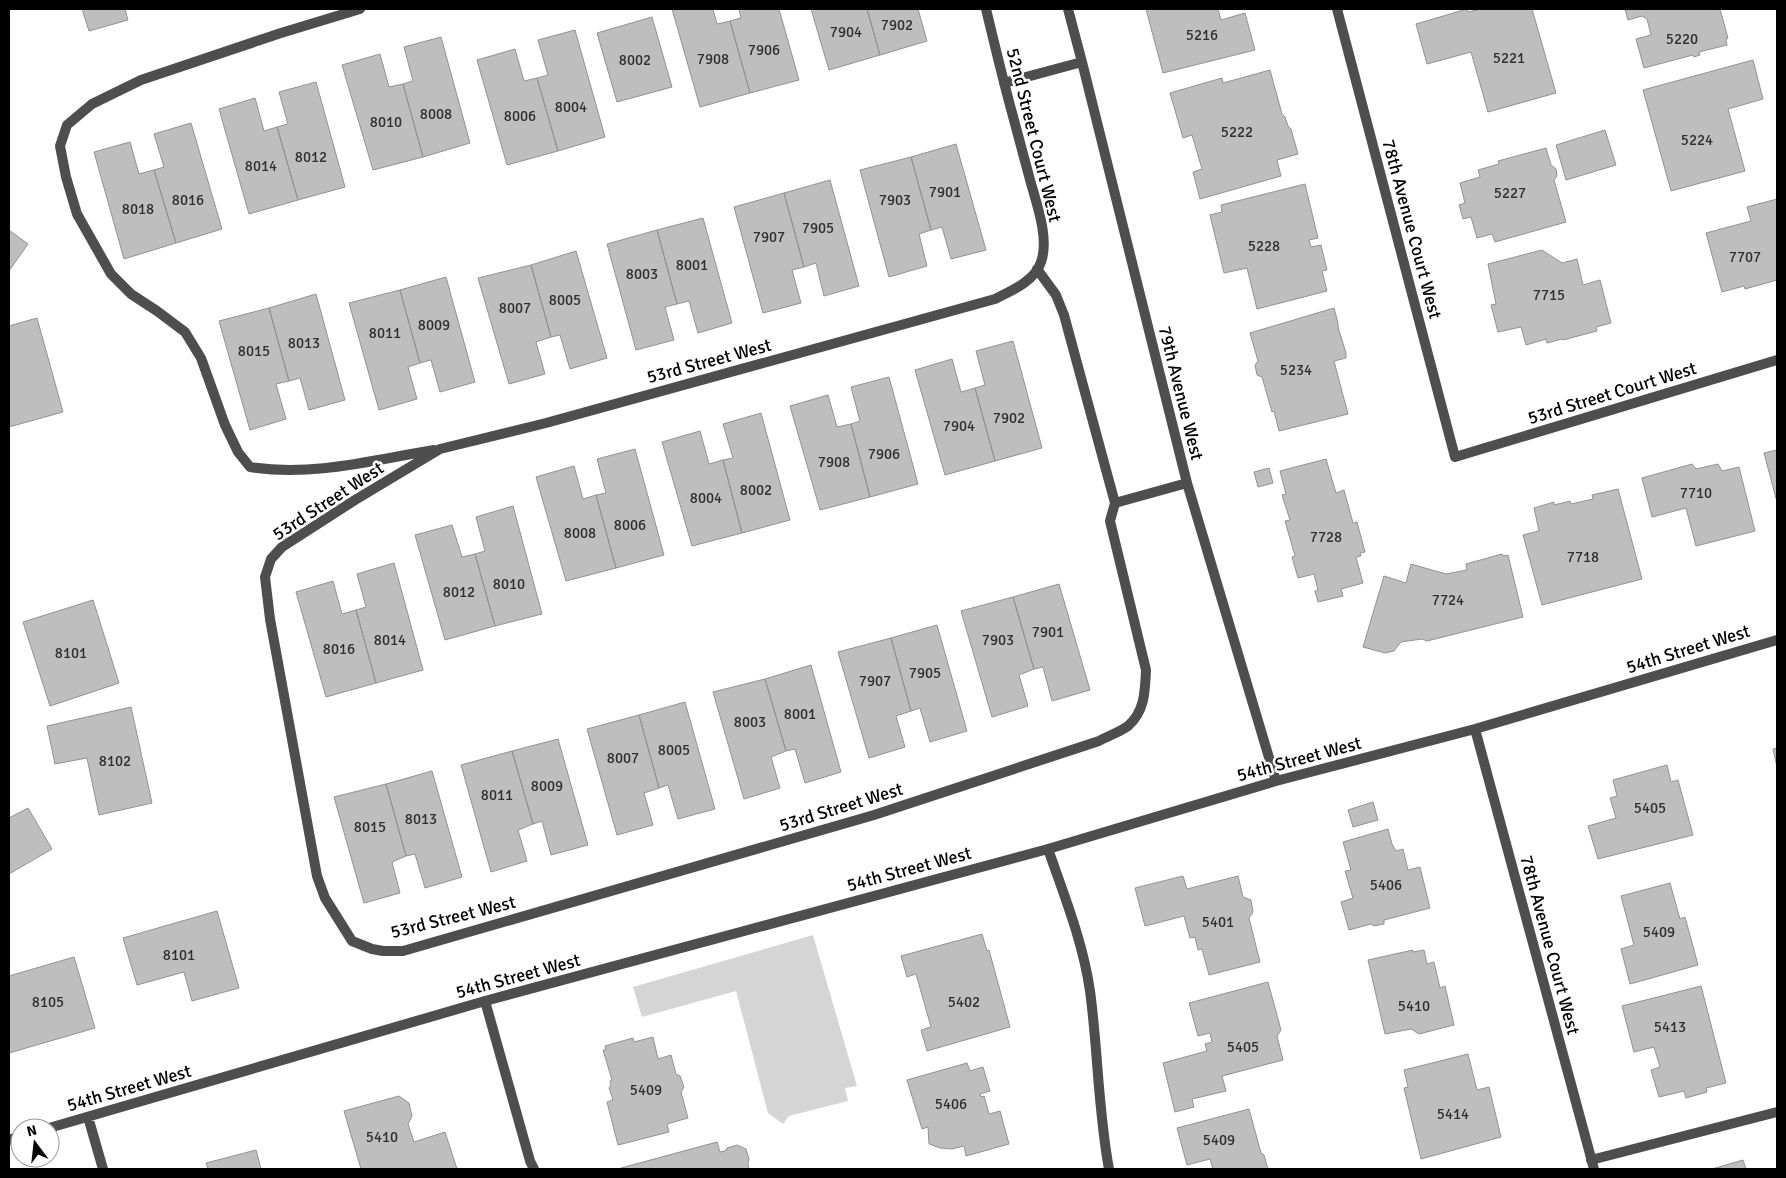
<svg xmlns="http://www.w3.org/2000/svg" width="1786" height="1178" font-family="Signika,sans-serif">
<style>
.green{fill:#d5d5d5}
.building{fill:#bebebe;stroke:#929292}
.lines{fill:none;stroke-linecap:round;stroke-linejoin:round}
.service{stroke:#4e4e4e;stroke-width:10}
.minor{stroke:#4e4e4e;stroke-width:10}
.labels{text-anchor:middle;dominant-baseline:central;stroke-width:5;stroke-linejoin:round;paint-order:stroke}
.number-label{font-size:15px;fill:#303030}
.street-label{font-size:18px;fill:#000;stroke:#fff}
</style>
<rect width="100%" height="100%" fill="#fff"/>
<path class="green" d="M 813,935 L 857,1086 L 845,1088 L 848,1101 L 789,1116 L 783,1124 L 768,1113 L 736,991 L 642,1017 L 633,987 Z"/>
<path class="building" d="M 82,9 L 125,9 L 128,20 L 89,31 Z
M 672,9 L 713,9 L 717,24 L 730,21 L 750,93 L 700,107 Z
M 739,9 L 779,9 L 799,80 L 750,93 L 730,21 L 741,18 Z
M 811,9 L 867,9 L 880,55 L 829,70 Z
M 867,9 L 918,9 L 927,41 L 880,55 Z
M 1146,9 L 1218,9 L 1221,20 L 1245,13 L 1255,50 L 1163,73 Z
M 1467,9 L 1468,12 L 1481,9 L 1532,9 L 1556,93 L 1488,112 L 1471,52 L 1427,64 L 1416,24 Z
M 1625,9 L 1720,9 L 1728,38 L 1726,40 L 1727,45 L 1699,52 L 1700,55 L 1694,57 L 1693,55 L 1644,68 L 1636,39 L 1651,35 L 1647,19 L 1642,16 L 1628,20 Z
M 652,17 L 672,87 L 617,102 L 597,33 Z
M 575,30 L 605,137 L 558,151 L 537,78 L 548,75 L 538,40 Z
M 441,37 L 470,143 L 423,157 L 403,84 L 413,81 L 404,47 Z
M 515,49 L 524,81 L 537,78 L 558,151 L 507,165 L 477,60 Z
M 380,54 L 389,87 L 403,84 L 423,157 L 373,170 L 342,65 Z
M 1753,60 L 1763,99 L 1728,109 L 1745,171 L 1671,191 L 1643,90 Z
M 1270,70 L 1282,114 L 1285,117 L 1288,126 L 1291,129 L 1298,154 L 1277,160 L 1281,176 L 1200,199 L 1193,172 L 1202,169 L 1192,135 L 1183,138 L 1170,93 L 1222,78 L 1223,83 Z
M 316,82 L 345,187 L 298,200 L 277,127 L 288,124 L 279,92 Z
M 255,98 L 264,131 L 277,127 L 298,200 L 249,214 L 219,109 Z
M 191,123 L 222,229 L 176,243 L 154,170 L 164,167 L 154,134 Z
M 1605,130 L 1616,165 L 1566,180 L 1556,145 Z
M 130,142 L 139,174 L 154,170 L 176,243 L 124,259 L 94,152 Z
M 956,144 L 986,250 L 951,259 L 942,227 L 931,230 L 911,157 Z
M 1546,148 L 1551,165 L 1556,169 L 1557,176 L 1554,180 L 1566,222 L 1495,242 L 1492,234 L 1477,238 L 1471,217 L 1463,219 L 1459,205 L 1465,203 L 1460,183 L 1480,177 L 1478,170 L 1499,164 L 1498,161 Z
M 911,157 L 931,230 L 919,234 L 927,266 L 889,277 L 860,170 Z
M 830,180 L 859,286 L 824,296 L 816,263 L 804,267 L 784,193 Z
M 1305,184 L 1318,238 L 1309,240 L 1311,247 L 1321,245 L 1327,270 L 1322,271 L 1327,291 L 1257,309 L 1247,268 L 1224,273 L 1210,215 L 1222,212 L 1221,205 Z
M 784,193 L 804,267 L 792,270 L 801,303 L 763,313 L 734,207 Z
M 1777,199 L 1777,280 L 1745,289 L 1744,286 L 1722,292 L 1706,233 L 1751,221 L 1747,207 Z
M 703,218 L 732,323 L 698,333 L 689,301 L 677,304 L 657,230 Z
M 9,230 L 28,244 L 9,271 Z
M 657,230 L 677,304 L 665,307 L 674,340 L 636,350 L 607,244 Z
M 1542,250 L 1562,263 L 1577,259 L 1583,285 L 1600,280 L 1611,323 L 1596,327 L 1597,331 L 1563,340 L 1562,339 L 1547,343 L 1546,339 L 1526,345 L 1521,327 L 1498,332 L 1491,305 L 1496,304 L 1488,264 Z
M 576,251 L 607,358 L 570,369 L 560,335 L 551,337 L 531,265 Z
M 531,265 L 551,337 L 536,342 L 545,374 L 509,384 L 478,278 Z
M 446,277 L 475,382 L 440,392 L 431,360 L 420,363 L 400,290 Z
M 400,290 L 420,363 L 408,367 L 417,399 L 379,410 L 349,303 Z
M 316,294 L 345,400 L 309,410 L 300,378 L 289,381 L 269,308 Z
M 269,308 L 289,381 L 276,384 L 286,419 L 250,430 L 219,321 Z
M 1334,308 L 1338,323 L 1338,327 L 1346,353 L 1346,358 L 1334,361 L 1348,414 L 1279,431 L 1274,411 L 1272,412 L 1262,377 L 1257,375 L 1255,365 L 1258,361 L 1250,333 Z
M 37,318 L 63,412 L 9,427 L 9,326 Z
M 1013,341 L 1042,448 L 995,461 L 975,388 L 985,385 L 976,351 Z
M 952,359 L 961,392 L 975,388 L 995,461 L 945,475 L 915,370 Z
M 889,377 L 918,484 L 870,497 L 851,424 L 860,421 L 851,387 Z
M 828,395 L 837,427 L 851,424 L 870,497 L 820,510 L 790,406 Z
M 761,413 L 790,520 L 742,533 L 723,460 L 733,458 L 723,424 Z
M 700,431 L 709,464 L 723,460 L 742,533 L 692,546 L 662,442 Z
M 635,449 L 664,555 L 616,568 L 596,495 L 606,493 L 597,459 Z
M 1777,450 L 1777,502 L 1764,453 Z
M 1326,459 L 1336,493 L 1344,490 L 1353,523 L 1357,522 L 1365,552 L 1360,553 L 1361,556 L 1356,557 L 1363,583 L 1341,589 L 1343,596 L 1318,602 L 1315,591 L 1318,590 L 1314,574 L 1298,578 L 1292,557 L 1295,556 L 1285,521 L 1290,520 L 1282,495 L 1286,494 L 1280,471 Z
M 1692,464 L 1696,469 L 1718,464 L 1722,471 L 1739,467 L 1755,531 L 1696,546 L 1686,508 L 1652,517 L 1642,478 Z
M 574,466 L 583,499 L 596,495 L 616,568 L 566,581 L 536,477 Z
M 1269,468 L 1273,483 L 1258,487 L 1254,472 Z
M 1618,489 L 1642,579 L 1542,605 L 1523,535 L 1539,531 L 1534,508 L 1554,502 L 1554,505 L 1570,501 L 1571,504 L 1593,499 L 1592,495 Z
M 513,506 L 542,614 L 495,626 L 475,554 L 485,551 L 476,517 Z
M 452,525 L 462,557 L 475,554 L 495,626 L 445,640 L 415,535 Z
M 1502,554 L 1503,556 L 1508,555 L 1523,617 L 1427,641 L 1422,639 L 1401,642 L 1394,651 L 1385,653 L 1363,647 L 1384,576 L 1406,583 L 1411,564 L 1446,574 L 1467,570 L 1466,564 Z
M 394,563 L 423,670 L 376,683 L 356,610 L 366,607 L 357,574 Z
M 333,581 L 342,614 L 356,610 L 376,683 L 326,697 L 296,592 Z
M 1059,584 L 1090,690 L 1052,701 L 1043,667 L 1034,669 L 1013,597 Z
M 1013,597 L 1034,669 L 1019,675 L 1028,706 L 992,717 L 961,611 Z
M 93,600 L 119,683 L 50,706 L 23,622 Z
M 937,625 L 967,731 L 930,742 L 920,708 L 911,711 L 891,638 Z
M 891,638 L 911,711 L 896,716 L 905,747 L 869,758 L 838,652 Z
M 811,665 L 841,772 L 805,783 L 795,749 L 786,751 L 765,679 Z
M 765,679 L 786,751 L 771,757 L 780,788 L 744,799 L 713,692 Z
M 685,702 L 715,809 L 678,819 L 668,785 L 659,788 L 639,715 Z
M 131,707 L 152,803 L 99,815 L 87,758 L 55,764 L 47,726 Z
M 639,715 L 659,788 L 644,793 L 653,825 L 617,835 L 587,729 Z
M 558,739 L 588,845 L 551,855 L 542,821 L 533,824 L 512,751 Z
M 1777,748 L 1777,767 L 1773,749 Z
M 512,751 L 533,824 L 518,830 L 527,861 L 491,872 L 461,765 Z
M 1667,765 L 1671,782 L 1678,780 L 1693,835 L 1598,859 L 1588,826 L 1616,818 L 1610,798 L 1617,796 L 1613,780 Z
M 432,771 L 462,877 L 425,888 L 415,854 L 406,856 L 386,784 Z
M 386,784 L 406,856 L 392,862 L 400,893 L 364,903 L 334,797 Z
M 1373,802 L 1378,820 L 1353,827 L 1348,810 Z
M 28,808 L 52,849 L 9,874 L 9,818 Z
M 1388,829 L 1392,844 L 1396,851 L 1403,849 L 1408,870 L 1420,867 L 1430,908 L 1384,920 L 1384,924 L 1374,926 L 1371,924 L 1349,930 L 1341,902 L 1353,898 L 1345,871 L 1351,870 L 1343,842 Z
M 1183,876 L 1187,889 L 1238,876 L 1243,897 L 1251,900 L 1253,912 L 1249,918 L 1260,962 L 1209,975 L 1202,949 L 1198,950 L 1195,937 L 1190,938 L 1184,916 L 1145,926 L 1135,888 Z
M 1670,883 L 1680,919 L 1685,917 L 1698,965 L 1630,984 L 1621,949 L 1634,945 L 1621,896 Z
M 217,911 L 239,988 L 192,1001 L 184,972 L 137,985 L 123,938 Z
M 982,934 L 987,951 L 989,950 L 1010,1027 L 927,1051 L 921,1030 L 931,1027 L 916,974 L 907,977 L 901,956 Z
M 1413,950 L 1413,952 L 1424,950 L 1427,964 L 1434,962 L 1440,988 L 1445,986 L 1454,1025 L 1419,1034 L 1411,1029 L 1385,1034 L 1368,960 Z
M 74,957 L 95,1028 L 9,1053 L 9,976 Z
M 1268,982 L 1281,1030 L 1277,1036 L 1283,1060 L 1222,1076 L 1226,1091 L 1192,1099 L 1194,1107 L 1175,1112 L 1163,1063 L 1207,1051 L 1205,1044 L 1212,1042 L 1210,1033 L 1198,1036 L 1189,1003 Z
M 1701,986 L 1726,1083 L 1706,1088 L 1707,1092 L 1686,1098 L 1684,1091 L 1659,1097 L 1651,1070 L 1660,1067 L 1654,1047 L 1634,1052 L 1622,1006 Z
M 653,1037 L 658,1059 L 671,1055 L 676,1074 L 680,1076 L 684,1087 L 681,1092 L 688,1118 L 667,1124 L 669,1132 L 618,1145 L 607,1102 L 613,1100 L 609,1088 L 611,1085 L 610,1081 L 612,1080 L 603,1050 L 606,1050 L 605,1046 L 633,1038 L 634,1042 Z
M 1468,1054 L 1477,1090 L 1489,1087 L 1501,1137 L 1421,1159 L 1404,1088 L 1408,1087 L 1404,1070 Z
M 967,1063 L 970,1071 L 983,1067 L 990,1091 L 980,1094 L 981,1097 L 984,1096 L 989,1114 L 1000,1111 L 1009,1144 L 966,1156 L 964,1146 L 952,1149 L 940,1148 L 929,1144 L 928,1127 L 922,1129 L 907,1080 Z
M 399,1096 L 409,1103 L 412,1116 L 408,1124 L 414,1142 L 445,1132 L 457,1169 L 361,1169 L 344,1111 Z
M 1249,1109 L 1261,1153 L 1264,1155 L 1268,1169 L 1213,1169 L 1210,1159 L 1187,1165 L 1177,1128 Z
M 717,1142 L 720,1152 L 725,1151 L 727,1148 L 737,1145 L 746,1149 L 749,1159 L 748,1163 L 749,1169 L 622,1169 L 621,1168 Z
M 256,1150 L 261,1169 L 208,1169 L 206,1163 Z
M 1743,1160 L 1746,1169 L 1712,1169 Z"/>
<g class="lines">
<path class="service" d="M 1591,1160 L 1777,1112"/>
<path class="minor" d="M 360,9 L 281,33 L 141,80 L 92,104 L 67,125 L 60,146 L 66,177 L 77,214 L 111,274 L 131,294 L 157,311 L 185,332 L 201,358 L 225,425 L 238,452 L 250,467 C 312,477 373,460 434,450
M 986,9 C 994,42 1002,76 1011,109 C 1017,131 1023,154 1029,176 C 1035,200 1050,237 1041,262 C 1035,281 1011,291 995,299 L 546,423 L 440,449 L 355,500 L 282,547 L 271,559 L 265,577 L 270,619 L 317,876 L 325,898 L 352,941 L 372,949 L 383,951 L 403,951 L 874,815 L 1099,741 C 1108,736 1120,732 1128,726 C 1145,711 1145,691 1146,670 L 1110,521 L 1115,503 L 1064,315 L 1056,295 L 1037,269
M 1068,9 L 1082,62 L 1187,483 L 1276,781
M 1337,9 L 1455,457 L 1777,360
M 1004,83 L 1082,62
M 1115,503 L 1187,483
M 1475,729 L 1594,1169
M 1048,849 C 1064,895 1083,942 1090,991 C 1098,1050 1098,1110 1109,1169
M 485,1001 L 530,1161 L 534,1169
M 88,1117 L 103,1169
M 49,1128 L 485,1001 L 1048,849 L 1276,781 L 1475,729 L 1777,640
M 9,1140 L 20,1136"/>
</g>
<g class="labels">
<g class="number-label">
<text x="897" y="25">7902</text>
<text x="846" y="32">7904</text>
<text x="1202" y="35">5216</text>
<text x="1682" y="39">5220</text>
<text x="764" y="50">7906</text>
<text x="1509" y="58">5221</text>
<text x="713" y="59">7908</text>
<text x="635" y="60">8002</text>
<text x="571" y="107">8004</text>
<text x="436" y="114">8008</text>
<text x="520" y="116">8006</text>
<text x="386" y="122">8010</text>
<text x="1237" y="132">5222</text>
<text x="1697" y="140">5224</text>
<text x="311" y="157">8012</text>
<text x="261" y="166">8014</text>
<text x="945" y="192">7901</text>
<text x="1510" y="193">5227</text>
<text x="188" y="200">8016</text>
<text x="895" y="200">7903</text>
<text x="138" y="209">8018</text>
<text x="818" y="228">7905</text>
<text x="769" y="237">7907</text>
<text x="1264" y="246">5228</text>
<text x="1745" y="257">7707</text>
<text x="692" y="265">8001</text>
<text x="642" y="274">8003</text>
<text x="1549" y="295">7715</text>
<text x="565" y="300">8005</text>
<text x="515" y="308">8007</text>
<text x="434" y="325">8009</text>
<text x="385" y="333">8011</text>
<text x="304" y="343">8013</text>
<text x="254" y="351">8015</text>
<text x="1296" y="370">5234</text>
<text x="1009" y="418">7902</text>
<text x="959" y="426">7904</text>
<text x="884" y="454">7906</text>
<text x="834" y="462">7908</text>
<text x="756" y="490">8002</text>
<text x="1696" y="493">7710</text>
<text x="706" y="498">8004</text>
<text x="630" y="525">8006</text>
<text x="580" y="533">8008</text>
<text x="1326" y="537">7728</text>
<text x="1583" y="557">7718</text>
<text x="509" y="584">8010</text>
<text x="459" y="592">8012</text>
<text x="1448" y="600">7724</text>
<text x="1048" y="632">7901</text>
<text x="390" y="640">8014</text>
<text x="998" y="640">7903</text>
<text x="339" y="649">8016</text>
<text x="71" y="653">8101</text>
<text x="925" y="673">7905</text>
<text x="875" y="681">7907</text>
<text x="800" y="714">8001</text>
<text x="750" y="722">8003</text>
<text x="674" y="750">8005</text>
<text x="623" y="758">8007</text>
<text x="115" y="761">8102</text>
<text x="547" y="786">8009</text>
<text x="497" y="795">8011</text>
<text x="1650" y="808">5405</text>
<text x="421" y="819">8013</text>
<text x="370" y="827">8015</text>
<text x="1386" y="885">5406</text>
<text x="1218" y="922">5401</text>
<text x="1659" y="932">5409</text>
<text x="179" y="955">8101</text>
<text x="48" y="1002">8105</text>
<text x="964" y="1002">5402</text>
<text x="1414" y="1006">5410</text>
<text x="1670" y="1027">5413</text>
<text x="1243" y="1047">5405</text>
<text x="646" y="1090">5409</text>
<text x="951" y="1104">5406</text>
<text x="1453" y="1114">5414</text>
<text x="382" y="1137">5410</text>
<text x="1219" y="1140">5409</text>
</g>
<g class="street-label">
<text transform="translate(1034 135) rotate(76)">52nd Street Court West</text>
<text transform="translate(1412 229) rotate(75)">78th Avenue Court West</text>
<text transform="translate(709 361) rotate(-15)">53rd Street West</text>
<text transform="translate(1181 393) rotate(76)">79th Avenue West</text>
<text transform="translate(1612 393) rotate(-17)">53rd Street Court West</text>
<text transform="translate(328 501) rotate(-33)">53rd Street West</text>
<text transform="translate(1688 649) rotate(-17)">54th Street West</text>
<text transform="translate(1299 759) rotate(-15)">54th Street West</text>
<text transform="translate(841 807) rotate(-17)">53rd Street West</text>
<text transform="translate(909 869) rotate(-15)">54th Street West</text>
<text transform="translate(453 917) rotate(-14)">53rd Street West</text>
<text transform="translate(1550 945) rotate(75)">78th Avenue Court West</text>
<text transform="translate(518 976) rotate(-15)">54th Street West</text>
<text transform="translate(129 1088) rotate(-16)">54th Street West</text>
</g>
</g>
<rect width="1786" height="1178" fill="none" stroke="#000000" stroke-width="20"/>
<g transform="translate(35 1143) rotate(345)"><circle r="24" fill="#ffffff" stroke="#999999"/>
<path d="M0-4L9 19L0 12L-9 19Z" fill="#000000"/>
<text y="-8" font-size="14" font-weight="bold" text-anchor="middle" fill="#000000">N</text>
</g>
</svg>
